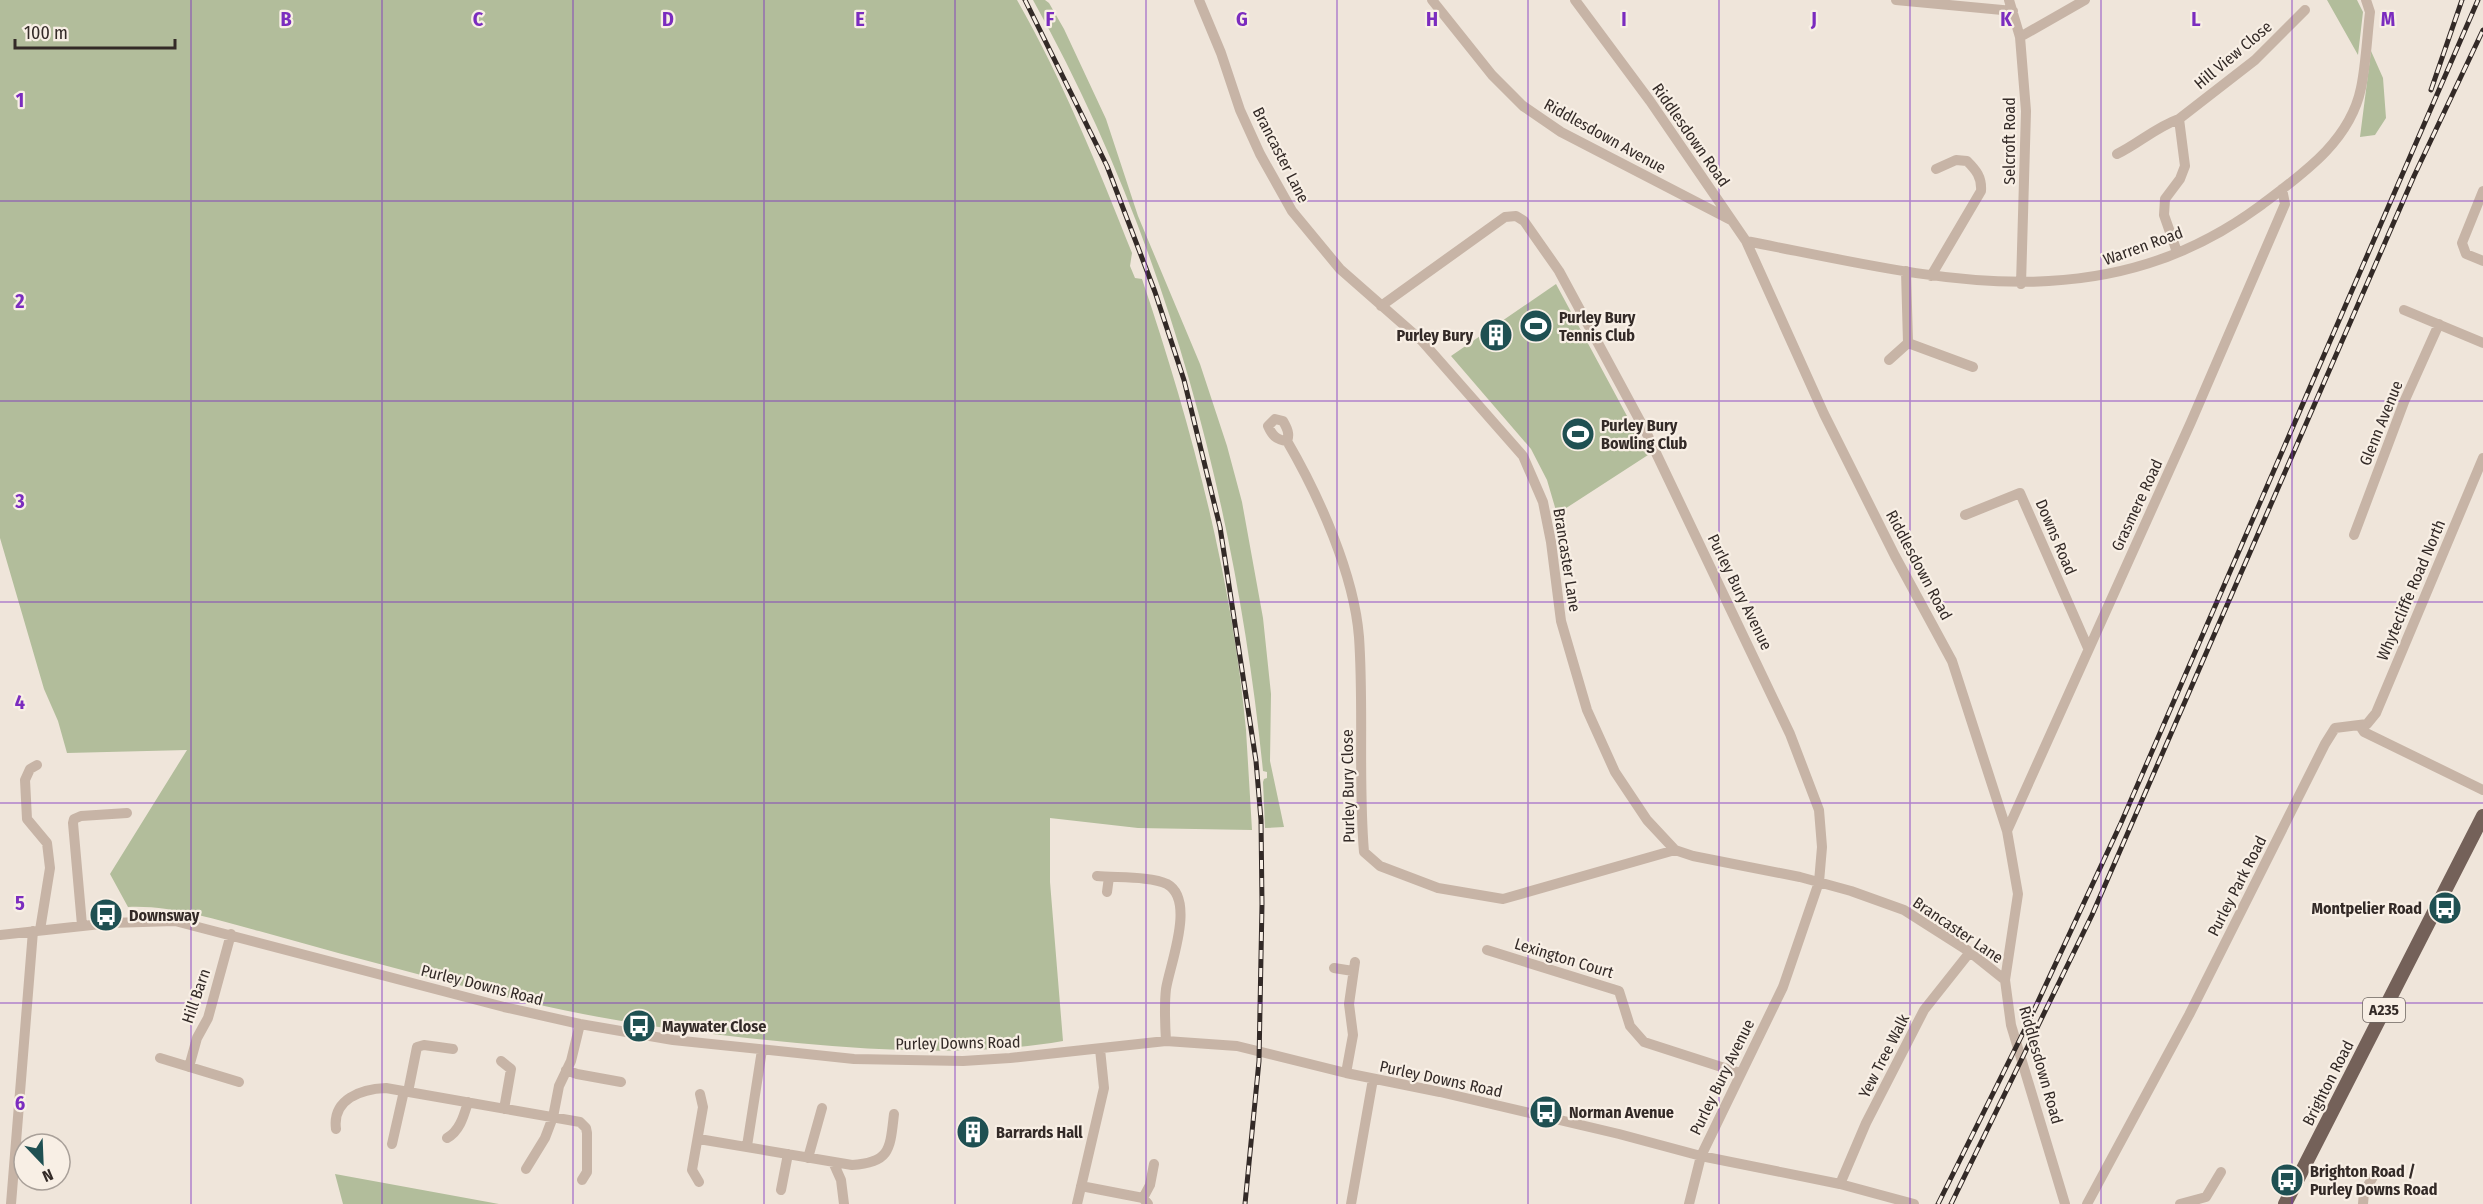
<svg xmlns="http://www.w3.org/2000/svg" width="2483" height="1204" font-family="'Fira Sans Condensed',sans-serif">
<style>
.green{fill:#b2bd9b}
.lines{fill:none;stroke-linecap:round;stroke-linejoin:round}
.minor{stroke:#c7b4a6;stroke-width:10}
.major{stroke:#746159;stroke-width:14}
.rail-casing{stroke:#332a27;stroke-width:5}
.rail{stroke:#f8efe5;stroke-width:3;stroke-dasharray:9;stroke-linecap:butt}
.grid{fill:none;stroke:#7b2cbf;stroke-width:1.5;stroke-opacity:0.55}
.labels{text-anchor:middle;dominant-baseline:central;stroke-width:4.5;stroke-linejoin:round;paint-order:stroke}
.shield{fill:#f8efe5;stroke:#6e6560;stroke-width:1.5}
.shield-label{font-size:15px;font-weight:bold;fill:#332a27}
.street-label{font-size:16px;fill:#332a27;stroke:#f8efe5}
.poi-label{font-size:16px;font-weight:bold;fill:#332a27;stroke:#f8efe5;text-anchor:start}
.grid-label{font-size:20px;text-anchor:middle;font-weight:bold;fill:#7b2cbf;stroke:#f8efe5;stroke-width:4.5;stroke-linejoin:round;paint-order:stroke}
</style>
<rect width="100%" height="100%" fill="#efe5da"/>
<path class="green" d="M 0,0 L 1017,0 C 1063,81 1098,167 1132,253 L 1130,266 L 1135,278 L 1142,279 C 1191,424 1232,577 1246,730 C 1248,763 1250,797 1252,830 L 1138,828 L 1050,818 L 1050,882 L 1063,1041 C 975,1056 885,1051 797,1043 C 725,1036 654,1028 583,1014 C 529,1004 474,989 421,975 C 367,961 313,946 259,931 C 217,920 172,905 128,907 L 110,874 L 187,750 L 67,753 L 58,721 L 44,689 L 0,538 Z
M 1033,0 L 1045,0 L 1049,3 L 1064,29 L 1106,119 L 1138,216 L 1200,364 L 1227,446 L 1242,502 L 1263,618 L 1271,694 L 1270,761 L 1284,827 L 1265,828 L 1263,782 L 1264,779 L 1267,778 L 1267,772 L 1263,771 C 1236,502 1165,237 1033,0 Z
M 2327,0 L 2357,0 L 2363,12 L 2358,55 Z
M 2371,51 L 2383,78 L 2386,118 L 2375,135 L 2360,137 Z
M 1556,284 L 1648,455 L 1557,514 L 1547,480 L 1531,449 L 1451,356 Z
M 335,1174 L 499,1204 L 343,1204 Z"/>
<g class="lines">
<path class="minor" d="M 1199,0 L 1221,53 L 1240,110 L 1260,154 L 1292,211 L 1340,269 L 1422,341 L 1523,456 L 1543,502 L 1551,542 L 1561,621 L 1587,710 L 1615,772 L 1647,820 L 1675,850 L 1693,856 L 1800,877 L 1851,891 L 1904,910 L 1970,952 L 2005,980
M 1432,0 L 1492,75 L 1523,106 L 1561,132 L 1731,220
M 1575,0 L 1650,101 L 1746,241 L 1824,414 L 1895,556 L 1952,661 L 2007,831 L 2018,894 L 2005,980 L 2011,1025 L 2065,1204
M 1896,0 L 2013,11
M 2009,0 L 2020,37 L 2026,111 L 2021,284
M 2020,37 L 2085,0
M 2117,154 C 2138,144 2156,127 2179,119
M 2483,191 L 2462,243 L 2466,254 L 2483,261
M 1746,241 C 1927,276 2097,326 2260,206 C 2301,175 2350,142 2361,88 C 2366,64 2367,37 2370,12 L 2366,0
M 2177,252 L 2164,215 L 2165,199 L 2180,179 L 2185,166 L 2179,119 L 2255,60 L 2305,10
M 1931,276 L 1981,191 C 1982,177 1976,170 1967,161 L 1956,160 L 1936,169
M 1381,306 L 1505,217 L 1516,216 L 1524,221 L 1559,271 L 1646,432 L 1790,734 L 1819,810 L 1822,847 L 1819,882 L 1783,987 L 1701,1156 L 1689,1204
M 2404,310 L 2483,343
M 1908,343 L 1973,367
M 1889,360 L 1908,343 L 1906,271
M 1287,441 C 1290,434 1287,428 1283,421 L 1275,419 L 1268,426 C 1272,435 1276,440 1287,441 C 1319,496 1354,574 1359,637 C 1364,709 1358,781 1364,852 L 1380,866 L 1438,888 L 1503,899 L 1675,850
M 1965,515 L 2020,493 L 2088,648
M 2354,535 L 2404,402 L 2439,324
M 2360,726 L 2364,732 L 2483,790
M 37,765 L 30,769 L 25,780 L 27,819 L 47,843 L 50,868 L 40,930
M 2007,831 L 2191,422 L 2285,204 L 2282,189
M 1097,876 C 1115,878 1151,876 1167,884 C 1196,900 1170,964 1166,989 C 1164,1006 1165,1024 1166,1041
M 1107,892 L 1109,877
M 82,925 L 73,823 L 74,819 L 81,816 L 127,813
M 0,935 L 110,923 L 175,921 L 504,1007 L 580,1024 L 673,1040 L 854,1059 L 963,1061 L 1010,1058 L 1166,1041 L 1237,1046 L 1346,1073 L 1440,1092 L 1619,1134 L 1701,1156 L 1840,1184 L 1914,1204
M 1487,950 L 1619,991 L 1630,1026 L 1644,1042 L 1740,1073
M 1334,968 L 1353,971
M 160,1058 L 239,1082
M 501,1061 L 511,1069 L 504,1109
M 189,1067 L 197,1038 L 208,1018 L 231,934
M 566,1070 L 577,1074 L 621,1082
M 1346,1073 L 1353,1035 L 1349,1004 L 1355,962
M 408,1092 L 417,1047 L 424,1045 L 453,1049
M 336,1129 C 332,1099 361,1089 386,1088 L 580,1122 L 586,1128 L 587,1133 L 587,1172 L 582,1180
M 447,1138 C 460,1131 464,1115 468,1102
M 699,1139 L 852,1165 C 891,1163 890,1148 894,1114
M 392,1144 L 404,1091
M 747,1146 L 762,1050
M 808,1158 L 822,1108
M 833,1162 L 841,1180 L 844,1204
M 526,1169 L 545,1138 L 553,1117 L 559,1086 L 571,1061 L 580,1024
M 699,1182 L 692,1170 L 703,1107 L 700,1094
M 1840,1184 L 1866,1123 L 1924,1010 L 1970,952
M 1081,1186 L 1143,1198 L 1148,1204
M 781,1190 L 788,1154
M 1143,1198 L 1150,1185 L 1154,1164
M 11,1204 L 33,931
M 1077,1204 L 1104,1088 L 1100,1049
M 1351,1204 L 1373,1079
M 2087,1204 L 2189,1015 L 2325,744 L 2335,728 L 2367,724 L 2376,713 L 2483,458
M 2180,1204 L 2206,1197 L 2221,1172
M 2363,1204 L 2364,1192 L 2373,1177"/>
<path class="major" d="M 2285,1204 L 2483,816"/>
<g class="rail-casing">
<path id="rail" d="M 1025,0 L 1107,166 L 1155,292 L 1184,380 L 1220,527 L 1256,761 L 1261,820 L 1262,904 L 1259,1061 L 1245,1204
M 2431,90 L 2462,0
M 1938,1204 L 2029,1021 L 2121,823 L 2478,0
M 1951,1204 L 2092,915 L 2414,176 L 2483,30"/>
</g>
<use href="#rail" class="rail"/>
</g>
<path class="grid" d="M 191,0 L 191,1204M 382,0 L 382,1204M 573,0 L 573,1204M 764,0 L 764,1204M 955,0 L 955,1204M 1146,0 L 1146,1204M 1337,0 L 1337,1204M 1528,0 L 1528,1204M 1719,0 L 1719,1204M 1910,0 L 1910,1204M 2101,0 L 2101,1204M 2292,0 L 2292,1204M 0,201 L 2483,201M 0,401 L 2483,401M 0,602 L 2483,602M 0,803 L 2483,803M 0,1003 L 2483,1003"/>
<defs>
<g id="stadium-disc" transform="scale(1.725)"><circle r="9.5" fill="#1f5052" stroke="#f8efe5"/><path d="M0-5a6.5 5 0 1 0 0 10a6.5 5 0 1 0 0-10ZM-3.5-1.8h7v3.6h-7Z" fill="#fff"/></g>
<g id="building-disc" transform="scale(1.725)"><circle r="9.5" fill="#1f5052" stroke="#f8efe5"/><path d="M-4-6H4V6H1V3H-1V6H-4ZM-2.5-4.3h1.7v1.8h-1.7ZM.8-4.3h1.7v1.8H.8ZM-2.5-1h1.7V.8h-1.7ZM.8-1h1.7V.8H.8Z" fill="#fff"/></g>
<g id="bus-disc" transform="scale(1.725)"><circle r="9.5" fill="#1f5052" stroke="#f8efe5"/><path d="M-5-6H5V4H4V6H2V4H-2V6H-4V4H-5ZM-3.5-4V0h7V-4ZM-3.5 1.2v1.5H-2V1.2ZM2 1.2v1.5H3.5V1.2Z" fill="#fff"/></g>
</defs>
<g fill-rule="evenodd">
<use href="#stadium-disc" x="1536" y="326"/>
<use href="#building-disc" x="1496" y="335"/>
<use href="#stadium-disc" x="1578" y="434"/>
<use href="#bus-disc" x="2445" y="908"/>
<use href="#bus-disc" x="106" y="915"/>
<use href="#bus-disc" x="639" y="1026"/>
<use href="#bus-disc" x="1546" y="1112"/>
<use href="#building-disc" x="973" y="1132"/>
<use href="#bus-disc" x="2287" y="1180"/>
</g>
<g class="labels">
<rect class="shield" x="2363" y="998" width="42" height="24" rx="4.5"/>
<g class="shield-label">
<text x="2384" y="1010">A235</text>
</g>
<g class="street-label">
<text transform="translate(2233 55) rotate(-40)">Hill View Close</text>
<text transform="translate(1691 135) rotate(55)">Riddlesdown Road</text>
<text transform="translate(1605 136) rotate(29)">Riddlesdown Avenue</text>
<text transform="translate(2009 141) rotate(-90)">Selcroft Road</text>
<text transform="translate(1281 155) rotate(63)">Brancaster Lane</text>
<text transform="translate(2143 246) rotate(-20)">Warren Road</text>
<text transform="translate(2381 423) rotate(-68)">Glenn Avenue</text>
<text transform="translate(2137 505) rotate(-65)">Grasmere Road</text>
<text transform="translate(2056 537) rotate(67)">Downs Road</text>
<text transform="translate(1567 560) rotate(81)">Brancaster Lane</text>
<text transform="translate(1919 565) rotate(62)">Riddlesdown Road</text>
<text transform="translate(2411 590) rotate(-67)">Whytecliffe Road North</text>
<text transform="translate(1740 592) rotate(64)">Purley Bury Avenue</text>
<text transform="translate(1348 786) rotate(-91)">Purley Bury Close</text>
<text transform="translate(2237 886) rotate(-63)">Purley Park Road</text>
<text transform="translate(1958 930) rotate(34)">Brancaster Lane</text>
<text transform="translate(1564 958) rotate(17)">Lexington Court</text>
<text transform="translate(482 985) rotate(14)">Purley Downs Road</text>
<text transform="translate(196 996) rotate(-71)">Hill Barn</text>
<text transform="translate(958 1043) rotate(-1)">Purley Downs Road</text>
<text transform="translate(1884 1056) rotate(-63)">Yew Tree Walk</text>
<text transform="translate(2041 1065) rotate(74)">Riddlesdown Road</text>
<text transform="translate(1722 1077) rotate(-64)">Purley Bury Avenue</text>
<text transform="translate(1441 1079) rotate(12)">Purley Downs Road</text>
<text transform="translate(2328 1083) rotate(-63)">Brighton Road</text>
</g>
<g class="poi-label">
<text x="1559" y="317">Purley Bury<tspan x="1559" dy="18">Tennis Club</tspan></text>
<text x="1473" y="335" text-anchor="end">Purley Bury</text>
<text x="1601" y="425">Purley Bury<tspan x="1601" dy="18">Bowling Club</tspan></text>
<text x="2422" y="908" text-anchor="end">Montpelier Road</text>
<text x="129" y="915">Downsway</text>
<text x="662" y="1026">Maywater Close</text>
<text x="1569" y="1112">Norman Avenue</text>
<text x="996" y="1132">Barrards Hall</text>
<text x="2310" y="1171">Brighton Road /<tspan x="2310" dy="18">Purley Downs Road</tspan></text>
</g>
</g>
<g class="grid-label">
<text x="286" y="26">B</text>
<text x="478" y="26">C</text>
<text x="668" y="26">D</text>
<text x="860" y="26">E</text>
<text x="1050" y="26">F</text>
<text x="1242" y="26">G</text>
<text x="1432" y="26">H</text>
<text x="1624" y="26">I</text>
<text x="1814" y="26">J</text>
<text x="2006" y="26">K</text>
<text x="2196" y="26">L</text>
<text x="2388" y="26">M</text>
<text x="20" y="107">1</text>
<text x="20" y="308">2</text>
<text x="20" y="508">3</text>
<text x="20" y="709">4</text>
<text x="20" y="910">5</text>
<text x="20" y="1110">6</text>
</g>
<g transform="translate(42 1162) rotate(157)"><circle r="28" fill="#f8efe5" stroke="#a9a099" stroke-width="1.5"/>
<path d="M0-4.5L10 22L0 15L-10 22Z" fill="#1f5052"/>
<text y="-9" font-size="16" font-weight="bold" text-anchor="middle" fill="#332a27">N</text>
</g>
<path d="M15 39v9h160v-9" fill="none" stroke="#332a27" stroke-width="3"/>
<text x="24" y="39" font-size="18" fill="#332a27" stroke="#f8efe5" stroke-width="4.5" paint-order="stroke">100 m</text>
</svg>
